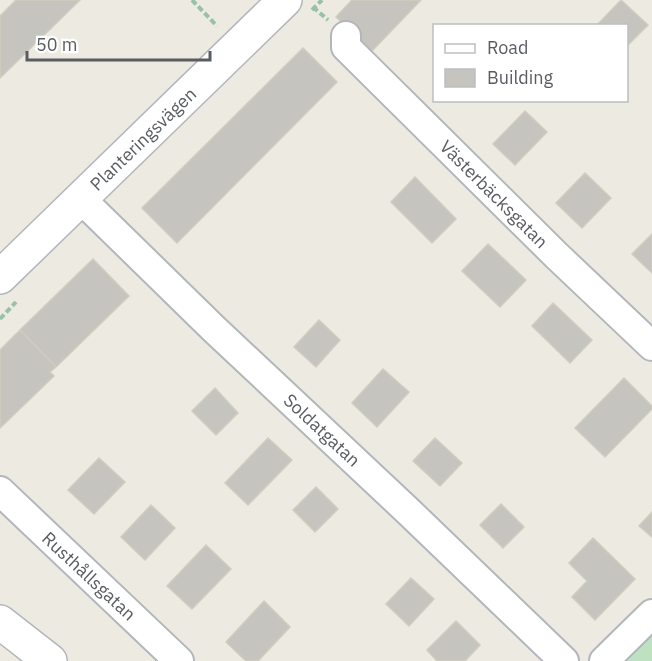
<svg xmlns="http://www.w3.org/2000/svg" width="652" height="661" font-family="'IBM Plex Sans',sans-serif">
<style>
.green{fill:#bee2c1}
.building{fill:#c6c4be;stroke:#d0ccbf;stroke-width:1.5}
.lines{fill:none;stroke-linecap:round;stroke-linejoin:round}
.minor-casing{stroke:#b3b6bb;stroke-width:32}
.tertiary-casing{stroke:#b3b6bb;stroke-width:36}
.path{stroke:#98c2a8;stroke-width:4;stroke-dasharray:6 3;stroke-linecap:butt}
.minor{stroke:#fff;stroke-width:28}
.tertiary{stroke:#fff;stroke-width:33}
.labels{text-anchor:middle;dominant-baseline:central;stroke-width:4.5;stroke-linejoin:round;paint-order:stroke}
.street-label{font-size:18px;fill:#595c61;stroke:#fff}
</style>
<rect width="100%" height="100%" fill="#eceae1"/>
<path class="green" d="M 652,627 L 652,661 L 619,661 Z"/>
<path class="building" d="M 16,0 L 80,0 L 0,78 L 0,16 Z
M 352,0 L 421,0 L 372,51 L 336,17 Z
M 621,0 L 648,25 L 626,47 L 626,26 L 597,25 Z
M 303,48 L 337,82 L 177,243 L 142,208 Z
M 525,111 L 547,132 L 515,165 L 493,144 Z
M 585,173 L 611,198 L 582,228 L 556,203 Z
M 415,177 L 456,219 L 432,243 L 391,202 Z
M 652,234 L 652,273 L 632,254 Z
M 488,244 L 526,280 L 500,307 L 462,271 Z
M 93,259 L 129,296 L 56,367 L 20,330 Z
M 553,303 L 592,340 L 570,363 L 532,326 Z
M 319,320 L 340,340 L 316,367 L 294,347 Z
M 20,330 L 56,367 L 50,372 L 54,376 L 0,428 L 0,350 Z
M 383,369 L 409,392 L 377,427 L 352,403 Z
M 624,378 L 652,406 L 652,409 L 605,457 L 575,428 Z
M 215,388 L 238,413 L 216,435 L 192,411 Z
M 268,438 L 292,460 L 248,505 L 225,483 Z
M 435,438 L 462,463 L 440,486 L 413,461 Z
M 99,458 L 125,482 L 94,514 L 68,490 Z
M 316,487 L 338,509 L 315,532 L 293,510 Z
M 501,504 L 524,527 L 503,548 L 480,525 Z
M 151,505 L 175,528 L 145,560 L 121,537 Z
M 652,512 L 652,537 L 639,526 Z
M 593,538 L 635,579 L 595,620 L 572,597 L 587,581 L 569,563 Z
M 206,545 L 231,569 L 192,609 L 167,586 Z
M 411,578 L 434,599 L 409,626 L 386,604 Z
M 264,601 L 290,627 L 258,661 L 246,661 L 226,642 Z
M 456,621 L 480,645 L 465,661 L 437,661 L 427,650 Z"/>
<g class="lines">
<g class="minor-casing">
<path id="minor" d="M 346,36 L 346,47 L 557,256 L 652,346
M 81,199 L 214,329 L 409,512 L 564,661
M 0,491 L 179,661
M 604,661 L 652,614"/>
</g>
<g class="tertiary-casing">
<path id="tertiary" d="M 0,277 L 285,0
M 0,622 L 50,661"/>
</g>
<path class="path" d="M 192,0 L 217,26
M 313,7 L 328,20
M 312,10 L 322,0
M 0,319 L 16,302"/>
<use href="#minor" class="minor"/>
<use href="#tertiary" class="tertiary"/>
</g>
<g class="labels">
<g class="street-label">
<text transform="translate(143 139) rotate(-44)">Planteringsvägen</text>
<text transform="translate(494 194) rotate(45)">Västerbäcksgatan</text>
<text transform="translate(322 430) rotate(43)">Soldatgatan</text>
<text transform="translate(89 576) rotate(43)">Rusthållsgatan</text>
</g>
</g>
<rect x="433" y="24" width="195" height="78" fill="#ffffff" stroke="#bdbec0" stroke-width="1.5"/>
<rect x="445" y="44" width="30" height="9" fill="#ffffff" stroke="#bdbec0" stroke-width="1.5"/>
<text x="487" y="54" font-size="18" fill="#595c61">Road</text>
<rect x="445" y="69" width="30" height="18" fill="#c6c4be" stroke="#bdbec0" stroke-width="1.5"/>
<text x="487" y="84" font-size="18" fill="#595c61">Building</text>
<path d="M27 51v9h183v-9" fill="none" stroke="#595c61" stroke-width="3"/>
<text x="36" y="51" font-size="18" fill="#595c61" stroke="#ffffff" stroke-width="4.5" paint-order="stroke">50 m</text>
</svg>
